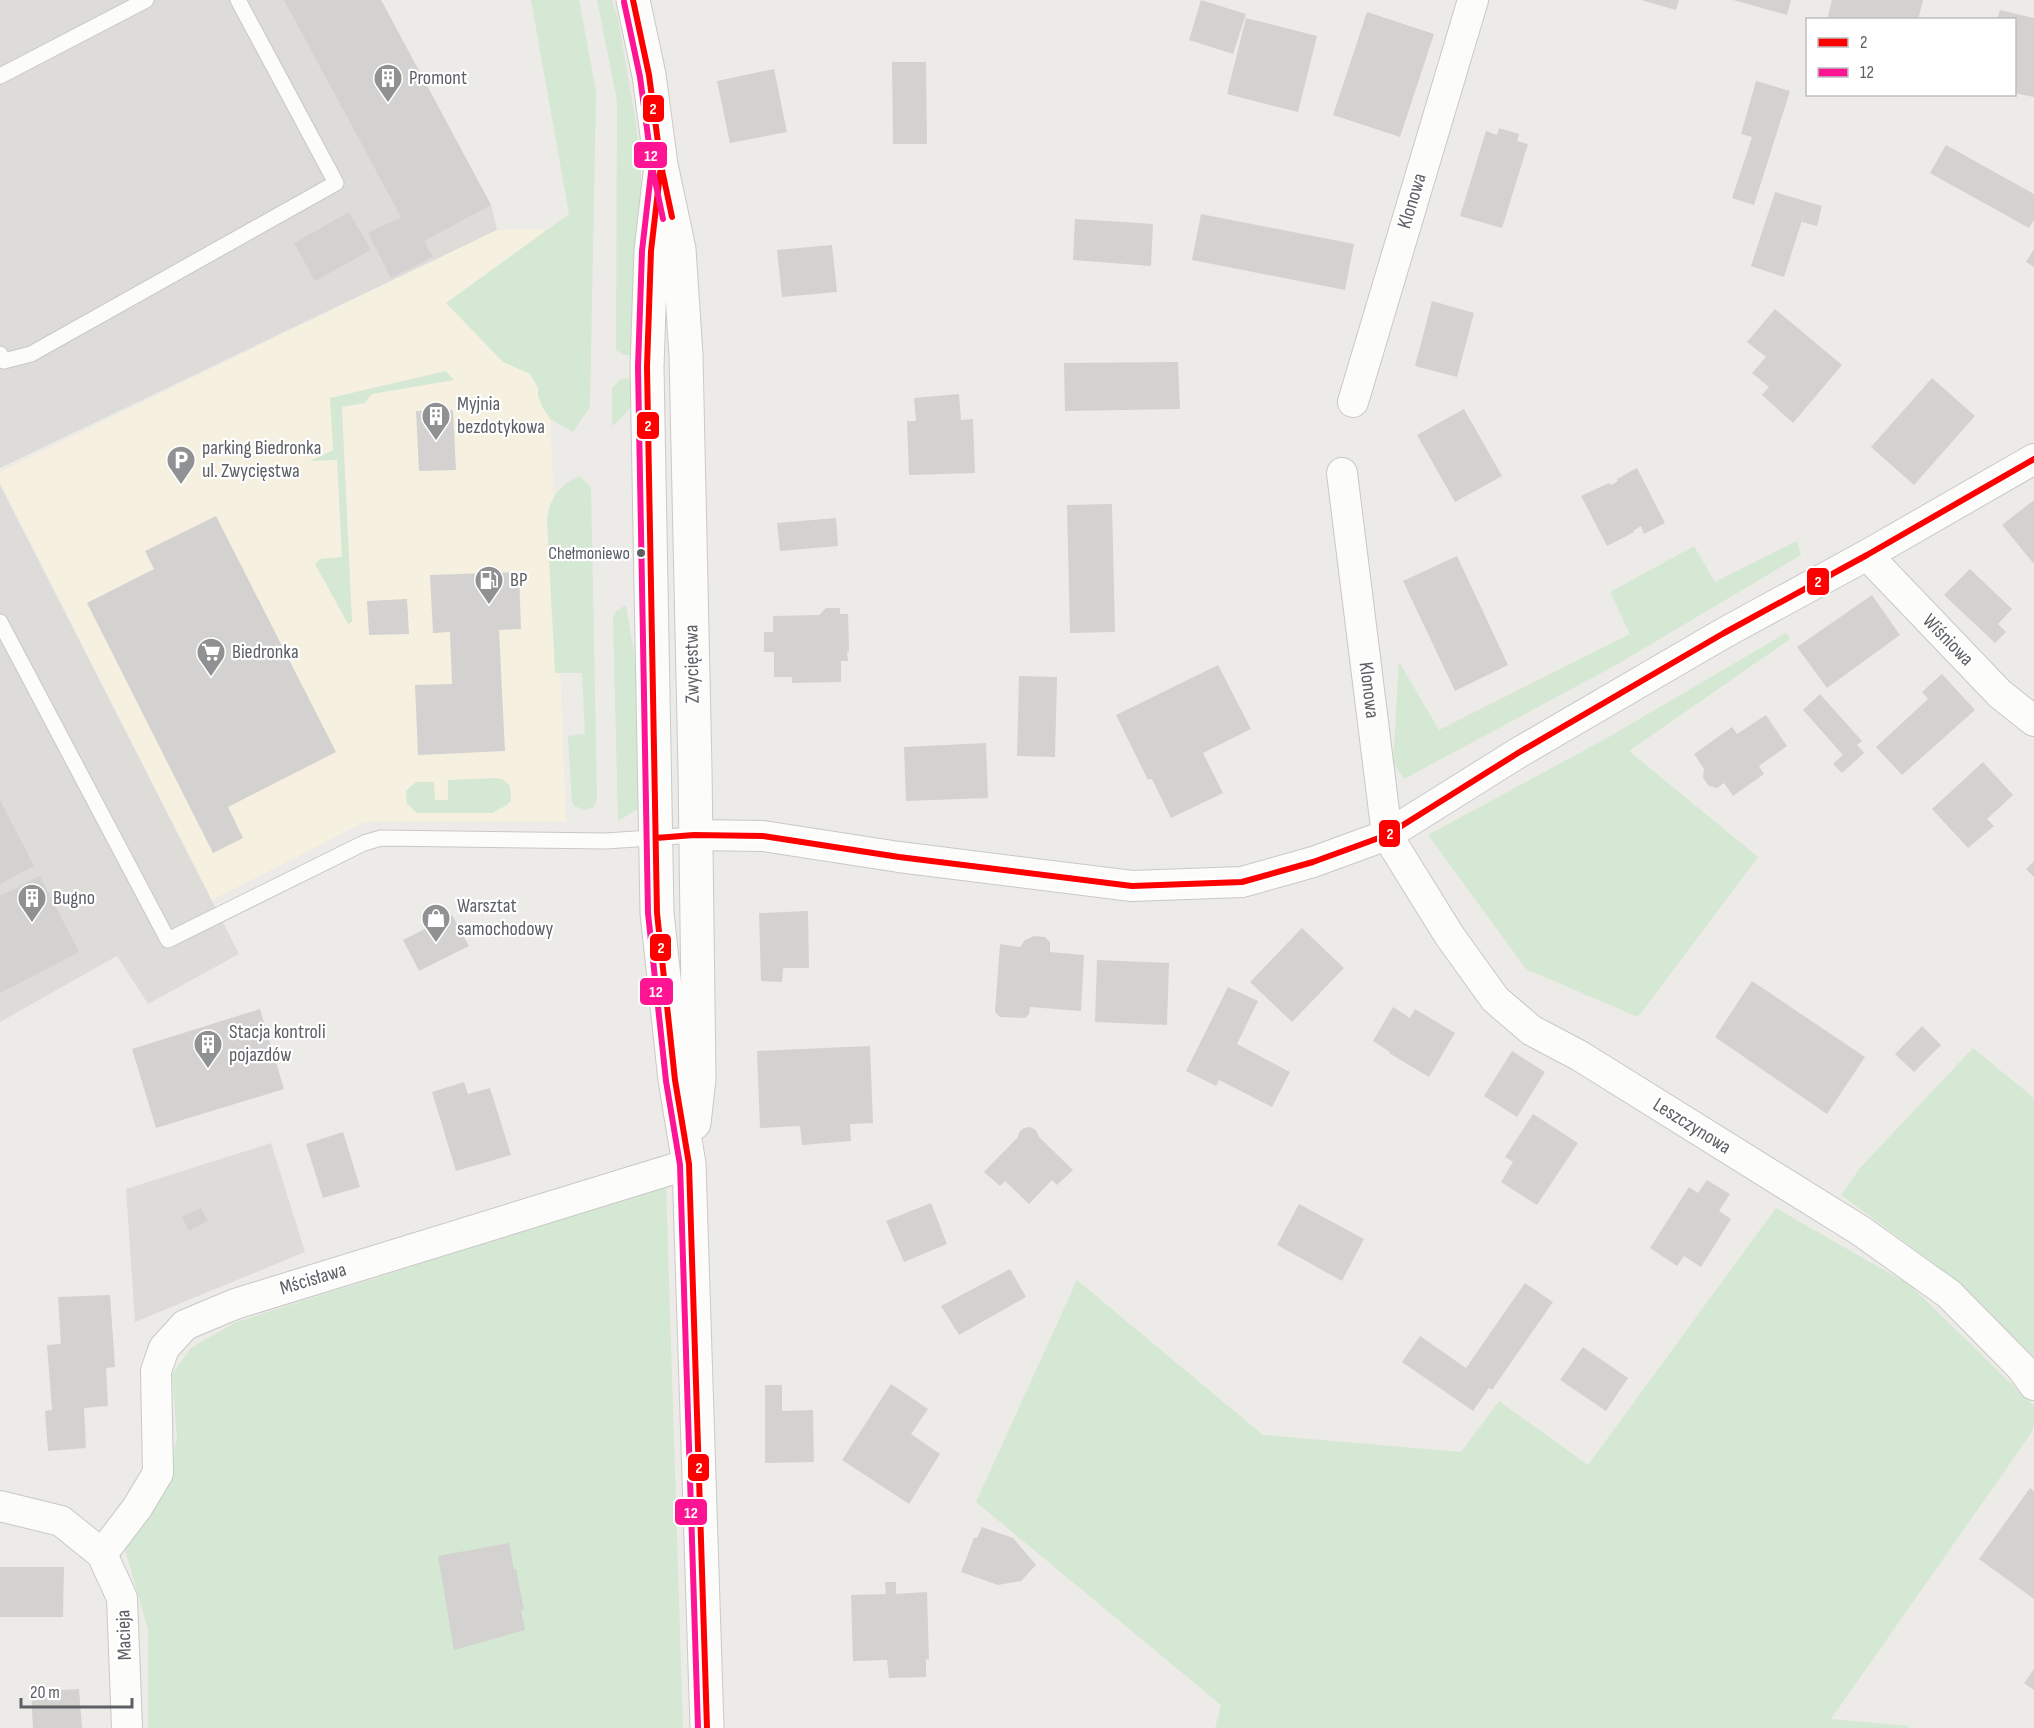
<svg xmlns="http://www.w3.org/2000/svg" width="2034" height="1728" font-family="'Sofia Sans Condensed',sans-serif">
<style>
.commercial{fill:#f6f0e0}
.industrial{fill:#dedcd8}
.green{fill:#d5e8d3}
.building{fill:#d3d2d0}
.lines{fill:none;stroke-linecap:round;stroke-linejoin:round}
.lane-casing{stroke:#c8c8c8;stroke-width:17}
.street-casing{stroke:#c8c8c8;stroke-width:32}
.secondary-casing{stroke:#c9c9c9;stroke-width:35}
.lane{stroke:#fcfcfb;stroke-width:15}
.street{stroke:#fcfcfb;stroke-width:30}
.secondary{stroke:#fcfcfb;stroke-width:33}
.bus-1-casing{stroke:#fff;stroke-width:10}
.bus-2-casing{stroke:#fff;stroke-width:10}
.bus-1{stroke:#f00;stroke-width:6}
.bus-2{stroke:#ff1493;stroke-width:6}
.bus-dot{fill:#5c6065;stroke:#fff;stroke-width:2}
.labels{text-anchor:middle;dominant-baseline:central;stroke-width:4.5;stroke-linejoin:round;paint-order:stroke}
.bus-label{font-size:18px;fill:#5c6065;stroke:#fff;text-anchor:end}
.poi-label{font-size:20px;fill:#5c6065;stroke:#fff;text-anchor:start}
.street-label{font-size:20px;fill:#5c6065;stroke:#fff}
.line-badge{stroke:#fff;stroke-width:2}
.badge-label{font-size:16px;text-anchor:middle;font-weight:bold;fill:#fff}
</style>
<rect width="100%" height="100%" fill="#edebe7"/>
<path class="commercial" d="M 543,229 L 566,822 L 364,822 L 212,900 L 0,482 L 0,472 L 496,230 Z"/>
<path class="industrial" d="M 0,0 L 381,0 L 491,205 L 497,230 L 0,468 Z
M 0,485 L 239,954 L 148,1004 L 117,956 L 0,1022 Z
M 271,1143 L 305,1252 L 135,1322 L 126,1189 Z"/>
<path class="green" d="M 531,0 L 579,0 L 596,91 L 590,407 L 573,432 L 550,419 L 543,408 L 538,396 L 538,388 L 530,374 L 503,362 L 446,303 L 569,214 Z
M 597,0 L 612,0 L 618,19 L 636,123 L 641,168 L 642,217 L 637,355 L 624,355 L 616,350 L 617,101 Z
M 446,371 L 454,380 L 372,394 L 365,403 L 342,407 L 352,622 L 348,624 L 315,564 L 320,559 L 342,557 L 337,460 L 310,461 L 333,450 L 330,398 Z
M 637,378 C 634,402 632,411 612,426 L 612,388 L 621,379 Z
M 579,476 L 591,487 L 597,799 L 594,807 L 585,810 L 574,806 L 572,801 L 568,736 L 585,734 L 582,673 L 555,673 L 547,520 C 549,498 559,486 579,476 Z
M 1797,541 L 1801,555 L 1616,665 L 1404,779 L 1393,762 L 1399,662 L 1439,730 L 1630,634 L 1610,592 L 1694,546 L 1715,582 Z
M 626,605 L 645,718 L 644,800 L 638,809 L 618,821 L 613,617 L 616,611 Z
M 1786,633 L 1790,639 L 1629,751 L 1758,857 L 1638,1017 L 1526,969 L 1428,835 L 1607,738 Z
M 494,778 L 502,779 L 510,786 L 511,800 L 507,805 L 492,813 L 417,813 L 407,804 L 406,791 L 416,782 L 434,782 L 435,800 L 448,800 L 448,780 Z
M 1973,1048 L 2034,1098 L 2034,1360 L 1935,1264 L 1841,1195 L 1860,1168 Z
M 666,1186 L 683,1728 L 148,1728 L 148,1630 L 124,1546 L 163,1496 L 177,1438 L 172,1374 L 191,1348 L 236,1322 Z
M 1776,1208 L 1910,1285 L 2034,1406 L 2034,1423 L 2032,1432 L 1831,1719 L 1910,1726 L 1908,1728 L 1215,1728 L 1221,1705 L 976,1502 L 1077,1280 L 1263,1435 L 1461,1452 L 1499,1401 L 1588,1465 Z"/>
<path class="building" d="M 284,0 L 381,0 L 491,205 L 424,241 L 433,257 L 391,278 L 368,233 L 401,217 Z
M 1201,0 L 1246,14 L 1233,54 L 1189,40 Z
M 1641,0 L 1679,0 L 1676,10 Z
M 1733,0 L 1791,0 L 1787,15 Z
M 1832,0 L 1923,0 L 1918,20 L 1827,20 Z
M 2000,10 L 2034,18 L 2034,97 L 2014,93 L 2014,20 L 1997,20 Z
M 1367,12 L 1434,34 L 1400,137 L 1333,115 Z
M 1246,18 L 1317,36 L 1298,112 L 1227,94 Z
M 892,62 L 926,62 L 927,144 L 893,144 Z
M 774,69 L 787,132 L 730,143 L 717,81 Z
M 1756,81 L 1790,91 L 1754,205 L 1732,198 L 1752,137 L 1741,134 Z
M 1499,128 L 1519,134 L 1517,141 L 1528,144 L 1502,228 L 1460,216 L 1486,131 L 1497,135 Z
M 1946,145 L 2034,194 L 2034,220 L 2029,228 L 1930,173 Z
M 1775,192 L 1822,206 L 1817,226 L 1802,222 L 1804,214 L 1784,277 L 1751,266 Z
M 349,212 L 371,250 L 315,281 L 294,243 Z
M 1201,214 L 1354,244 L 1345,290 L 1192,260 Z
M 1075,219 L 1153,224 L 1151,266 L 1073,260 Z
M 832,245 L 837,292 L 782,297 L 777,250 Z
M 2034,249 L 2034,267 L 2026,262 Z
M 1432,301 L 1474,313 L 1457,377 L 1415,366 Z
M 1775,309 L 1842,365 L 1793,423 L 1762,395 L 1769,387 L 1752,373 L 1766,357 L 1747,342 Z
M 1178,362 L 1180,409 L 1065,411 L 1064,363 Z
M 1932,378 L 1975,416 L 1914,485 L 1871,447 Z
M 959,394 L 961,420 L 973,419 L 975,473 L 909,475 L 907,421 L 916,421 L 914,398 Z
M 1464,409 L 1502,476 L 1455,502 L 1417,435 Z
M 453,410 L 456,470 L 419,471 L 416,411 Z
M 1637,468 L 1665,523 L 1644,534 L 1641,526 L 1633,531 L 1634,532 L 1607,546 L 1581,496 L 1609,483 L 1611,485 L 1618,481 L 1617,479 Z
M 2034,500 L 2034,564 L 2002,525 Z
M 1112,504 L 1115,632 L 1070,633 L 1067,505 Z
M 216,516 L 336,752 L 228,807 L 243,838 L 213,853 L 87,603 L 154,569 L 145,551 Z
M 836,518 L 838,546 L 780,551 L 777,523 Z
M 1457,556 L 1508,665 L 1455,691 L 1403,581 Z
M 1970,569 L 2012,609 L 1998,624 L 2006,632 L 1995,643 L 1944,595 Z
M 519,572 L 521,629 L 499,630 L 505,751 L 418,755 L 415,685 L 452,684 L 450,632 L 433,633 L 430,575 Z
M 1872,595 L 1900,635 L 1827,688 L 1797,647 Z
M 407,599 L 409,634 L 369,635 L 367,601 Z
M 826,608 L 840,608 L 840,614 L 848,614 L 849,651 L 847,652 L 848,661 L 841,661 L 841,682 L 792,683 L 792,677 L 774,677 L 774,652 L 764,652 L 764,632 L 773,632 L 773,616 L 819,615 Z
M 1218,665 L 1251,729 L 1203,753 L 1223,793 L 1171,818 L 1152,779 L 1148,780 L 1116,715 Z
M 1942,674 L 1975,710 L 1902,775 L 1876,747 L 1928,699 L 1922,692 Z
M 1019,676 L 1057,677 L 1055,757 L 1017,756 Z
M 1820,694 L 1862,741 L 1857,745 L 1864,753 L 1842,773 L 1833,764 L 1843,755 L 1803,710 Z
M 1766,715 L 1787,746 L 1759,766 L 1764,774 L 1733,796 L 1724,783 L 1717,788 L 1709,786 L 1703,778 L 1704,769 L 1694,754 L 1732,727 L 1737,734 Z
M 986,743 L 988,798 L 906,801 L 904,747 Z
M 1983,762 L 2013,795 L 1987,819 L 1994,826 L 1968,848 L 1932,809 Z
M 0,800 L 34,866 L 0,884 Z
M 2034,861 L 2034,877 L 2026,869 Z
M 40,876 L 79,952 L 0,993 L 0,896 Z
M 808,911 L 809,968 L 783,968 L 782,982 L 761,981 L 759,913 Z
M 452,915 L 469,946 L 419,971 L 403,940 Z
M 1302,928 L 1344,968 L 1292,1022 L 1250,982 Z
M 1034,936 L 1045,937 L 1050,942 L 1050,952 L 1084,955 L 1081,1011 L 1030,1007 L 1029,1014 L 1025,1018 L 1000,1017 L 995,1012 L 1000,944 L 1020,947 L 1025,940 Z
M 1097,960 L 1169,963 L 1167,1025 L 1095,1022 Z
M 1752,981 L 1865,1057 L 1827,1114 L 1715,1037 Z
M 1228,987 L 1258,1001 L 1237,1044 L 1290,1072 L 1272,1107 L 1219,1080 L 1216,1086 L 1186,1071 Z
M 1393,1007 L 1410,1018 L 1415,1009 L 1455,1033 L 1429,1077 L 1389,1053 L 1390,1052 L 1373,1041 Z
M 260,1009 L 284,1089 L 156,1128 L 132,1049 Z
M 1922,1026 L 1941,1045 L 1914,1072 L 1895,1054 Z
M 870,1046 L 873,1123 L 850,1124 L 851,1141 L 802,1145 L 800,1126 L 760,1128 L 757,1051 Z
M 1512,1051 L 1545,1072 L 1517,1117 L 1484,1096 Z
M 464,1082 L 468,1094 L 490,1088 L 511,1155 L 456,1171 L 432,1092 Z
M 1533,1114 L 1578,1143 L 1537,1205 L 1501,1182 L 1513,1162 L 1505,1157 Z
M 1030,1127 L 1036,1130 L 1039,1137 L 1073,1170 L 1057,1185 L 1052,1180 L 1029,1204 L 1005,1181 L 1000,1186 L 984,1172 L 1018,1137 L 1019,1132 L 1024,1128 Z
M 343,1132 L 360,1187 L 323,1198 L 306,1144 Z
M 1707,1180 L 1730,1194 L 1719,1211 L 1731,1219 L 1701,1267 L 1684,1256 L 1677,1266 L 1650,1248 L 1689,1187 L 1698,1193 Z
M 931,1203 L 947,1244 L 904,1262 L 886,1221 Z
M 1299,1204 L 1364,1239 L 1342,1281 L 1277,1245 Z
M 201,1208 L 208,1221 L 189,1231 L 182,1217 Z
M 1010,1269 L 1026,1297 L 959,1335 L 941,1306 Z
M 1525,1283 L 1553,1302 L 1492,1390 L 1489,1388 L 1473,1411 L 1402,1362 L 1420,1336 L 1466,1368 Z
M 110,1295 L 115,1367 L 106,1368 L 108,1406 L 84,1408 L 86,1448 L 48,1451 L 45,1411 L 52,1410 L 47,1345 L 61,1344 L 58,1297 Z
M 1583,1347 L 1628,1378 L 1606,1411 L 1560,1380 Z
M 891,1384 L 928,1409 L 911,1434 L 940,1454 L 909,1504 L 842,1460 Z
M 765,1385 L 782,1385 L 782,1411 L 813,1410 L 814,1462 L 765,1463 Z
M 2030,1488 L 2034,1491 L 2034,1599 L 1979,1559 Z
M 982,1527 L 1013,1538 L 1036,1565 L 1021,1581 L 998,1585 L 961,1572 L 974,1538 L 977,1538 Z
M 509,1543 L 514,1570 L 516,1569 L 524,1610 L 521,1610 L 525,1630 L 454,1650 L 438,1556 Z
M 0,1567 L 64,1567 L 63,1617 L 0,1617 Z
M 885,1582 L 896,1582 L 896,1594 L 927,1592 L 929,1660 L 926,1659 L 926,1677 L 889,1678 L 887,1660 L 853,1661 L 851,1595 L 886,1594 Z
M 2034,1669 L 2034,1690 L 2024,1683 Z
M 79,1689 L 82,1728 L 33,1728 L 31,1692 Z"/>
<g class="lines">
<g class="lane-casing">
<path id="lane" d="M 0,76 L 146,0
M 0,354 L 4,361 L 31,354 L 336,183 L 238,0
M 0,622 L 168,940 L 364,843 L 381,838 L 606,841 L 694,835"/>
</g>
<g class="street-casing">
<path id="street" d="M 1353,402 L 1473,0
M 1342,473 L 1387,835 L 1449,935 L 1495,999 L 1531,1030 L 1580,1056 L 1861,1231 L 1949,1294 L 2021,1367 L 2034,1385
M 1867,555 L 2000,694 L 2034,721
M 694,835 L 763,836 L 899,857 L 1132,886 L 1242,882 L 1313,862 L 1387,835 L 1518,753 L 1724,633 L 1867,555 L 2034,459
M 0,1506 L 61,1521 L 102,1554 L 122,1598 L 127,1728
M 102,1554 L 137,1508 L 158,1473 L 156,1371 L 164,1348 L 185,1325 L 235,1304 L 689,1164"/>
</g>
<g class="secondary-casing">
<path id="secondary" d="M 633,0 L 649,75 L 661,165 L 679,249 L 686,355 L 695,769 L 699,1079 L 694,1123
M 661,165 L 651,251 L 647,367 L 657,913 L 675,1080 L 689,1164 L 707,1728"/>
</g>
<use href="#lane" class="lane"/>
<use href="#street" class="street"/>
<use href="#secondary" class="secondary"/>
<g class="bus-1-casing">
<path id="bus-1" d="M 633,0 L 649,75 L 661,165 L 672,217
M 661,165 L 651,251 L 647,367 L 657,913 L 675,1080 L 689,1164 L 707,1728
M 656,838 L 694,835 L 763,836 L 899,857 L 1132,886 L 1242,882 L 1313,862 L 1387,835 L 1518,753 L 1724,633 L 1867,555 L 2034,459"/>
</g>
<g class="bus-2-casing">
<path id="bus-2" d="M 624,2 L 640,77 L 652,166 L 663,219
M 652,164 L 642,251 L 638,367 L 648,913 L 666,1081 L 680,1165 L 698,1728"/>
</g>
<use href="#bus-1" class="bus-1"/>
<use href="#bus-2" class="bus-2"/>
</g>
<defs>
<g id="building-pin" transform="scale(1.5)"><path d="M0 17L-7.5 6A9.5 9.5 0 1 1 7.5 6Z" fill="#8f9192" stroke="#fff"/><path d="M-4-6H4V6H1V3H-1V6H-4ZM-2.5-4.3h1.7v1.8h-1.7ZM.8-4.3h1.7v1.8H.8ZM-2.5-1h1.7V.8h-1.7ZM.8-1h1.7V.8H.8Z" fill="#fff"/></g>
<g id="parking-pin" transform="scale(1.5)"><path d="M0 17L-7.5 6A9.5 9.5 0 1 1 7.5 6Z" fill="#8f9192" stroke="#fff"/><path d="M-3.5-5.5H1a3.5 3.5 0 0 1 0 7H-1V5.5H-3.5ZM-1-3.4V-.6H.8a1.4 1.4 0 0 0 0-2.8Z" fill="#fff"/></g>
<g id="fuel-pin" transform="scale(1.5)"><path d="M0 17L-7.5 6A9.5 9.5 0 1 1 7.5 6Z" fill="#8f9192" stroke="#fff"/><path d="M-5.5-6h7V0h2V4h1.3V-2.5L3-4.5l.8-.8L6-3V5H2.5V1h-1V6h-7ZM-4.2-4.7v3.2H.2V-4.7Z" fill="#fff"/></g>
<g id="supermarket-pin" transform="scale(1.5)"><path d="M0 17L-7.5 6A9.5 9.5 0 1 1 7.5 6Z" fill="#8f9192" stroke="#fff"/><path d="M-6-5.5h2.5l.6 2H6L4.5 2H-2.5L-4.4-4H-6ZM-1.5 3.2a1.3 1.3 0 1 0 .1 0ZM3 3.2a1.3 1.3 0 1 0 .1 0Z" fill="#fff"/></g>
<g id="shop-pin" transform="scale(1.5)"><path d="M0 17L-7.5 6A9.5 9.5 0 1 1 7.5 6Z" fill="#8f9192" stroke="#fff"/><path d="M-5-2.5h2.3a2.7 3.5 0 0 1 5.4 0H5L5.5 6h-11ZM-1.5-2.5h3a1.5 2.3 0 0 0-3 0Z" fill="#fff"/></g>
</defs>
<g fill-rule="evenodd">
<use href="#building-pin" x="388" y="78"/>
<use href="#building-pin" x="436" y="416"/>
<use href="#parking-pin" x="181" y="460"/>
<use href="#fuel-pin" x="489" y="580"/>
<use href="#supermarket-pin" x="211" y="652"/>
<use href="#building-pin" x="32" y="898"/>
<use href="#shop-pin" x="436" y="918"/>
<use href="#building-pin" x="208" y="1044"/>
</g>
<circle class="bus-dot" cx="641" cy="553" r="5"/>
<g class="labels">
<g class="bus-label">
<text x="630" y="553">Chełmoniewo</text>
</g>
<g class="poi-label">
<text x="409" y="78">Promont</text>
<text x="457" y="404">Myjnia<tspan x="457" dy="23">bezdotykowa</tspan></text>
<text x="202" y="448">parking Biedronka<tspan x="202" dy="23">ul. Zwycięstwa</tspan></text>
<text x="510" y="580">BP</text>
<text x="232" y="652">Biedronka</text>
<text x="53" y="898">Bugno</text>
<text x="457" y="906">Warsztat<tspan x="457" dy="23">samochodowy</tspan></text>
<text x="229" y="1032">Stacja kontroli<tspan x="229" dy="23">pojazdów</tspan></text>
</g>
<g class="street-label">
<text transform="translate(1412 201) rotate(-73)">Klonowa</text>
<text transform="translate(1948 640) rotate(46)">Wiśniowa</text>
<text transform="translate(692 664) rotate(-91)">Zwycięstwa</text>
<text transform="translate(1369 690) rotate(83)">Klonowa</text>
<text transform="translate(1692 1126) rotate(32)">Leszczynowa</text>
<text transform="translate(313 1279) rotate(-17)">Mścisława</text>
<text transform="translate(124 1635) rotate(-92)">Macieja</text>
</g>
</g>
<g class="line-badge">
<rect x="642" y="94" width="23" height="29" rx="6" fill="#f00"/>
<rect x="633" y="141" width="35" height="28" rx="6" fill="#ff1493"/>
<rect x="636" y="411" width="24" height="29" rx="6" fill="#f00"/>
<rect x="1806" y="567" width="24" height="29" rx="6" fill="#f00"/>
<rect x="1378" y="819" width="23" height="29" rx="6" fill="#f00"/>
<rect x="649" y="933" width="23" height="29" rx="6" fill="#f00"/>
<rect x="639" y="977" width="35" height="29" rx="6" fill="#ff1493"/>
<rect x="687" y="1453" width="23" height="29" rx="6" fill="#f00"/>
<rect x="674" y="1498" width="34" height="28" rx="6" fill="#ff1493"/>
</g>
<g class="badge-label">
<text x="653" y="114">2</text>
<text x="651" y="161">12</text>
<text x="648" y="431">2</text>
<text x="1818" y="587">2</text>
<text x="1390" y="839">2</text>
<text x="661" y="953">2</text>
<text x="656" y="997">12</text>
<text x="699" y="1473">2</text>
<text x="691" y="1518">12</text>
</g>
<rect x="1806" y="18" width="210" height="78" fill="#ffffff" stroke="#bebfc1" stroke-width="1.5"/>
<rect x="1818" y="38" width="30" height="9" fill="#ff0000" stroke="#bebfc1" stroke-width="1.5"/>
<text x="1860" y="48" font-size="18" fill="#5c6065">2</text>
<rect x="1818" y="68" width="30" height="9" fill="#ff1493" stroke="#bebfc1" stroke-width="1.5"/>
<text x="1860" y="78" font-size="18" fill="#5c6065">12</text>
<path d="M21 1698v9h111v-9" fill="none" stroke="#5c6065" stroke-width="3"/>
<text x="30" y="1698" font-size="18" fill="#5c6065" stroke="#ffffff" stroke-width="4.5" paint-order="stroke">20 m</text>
</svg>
